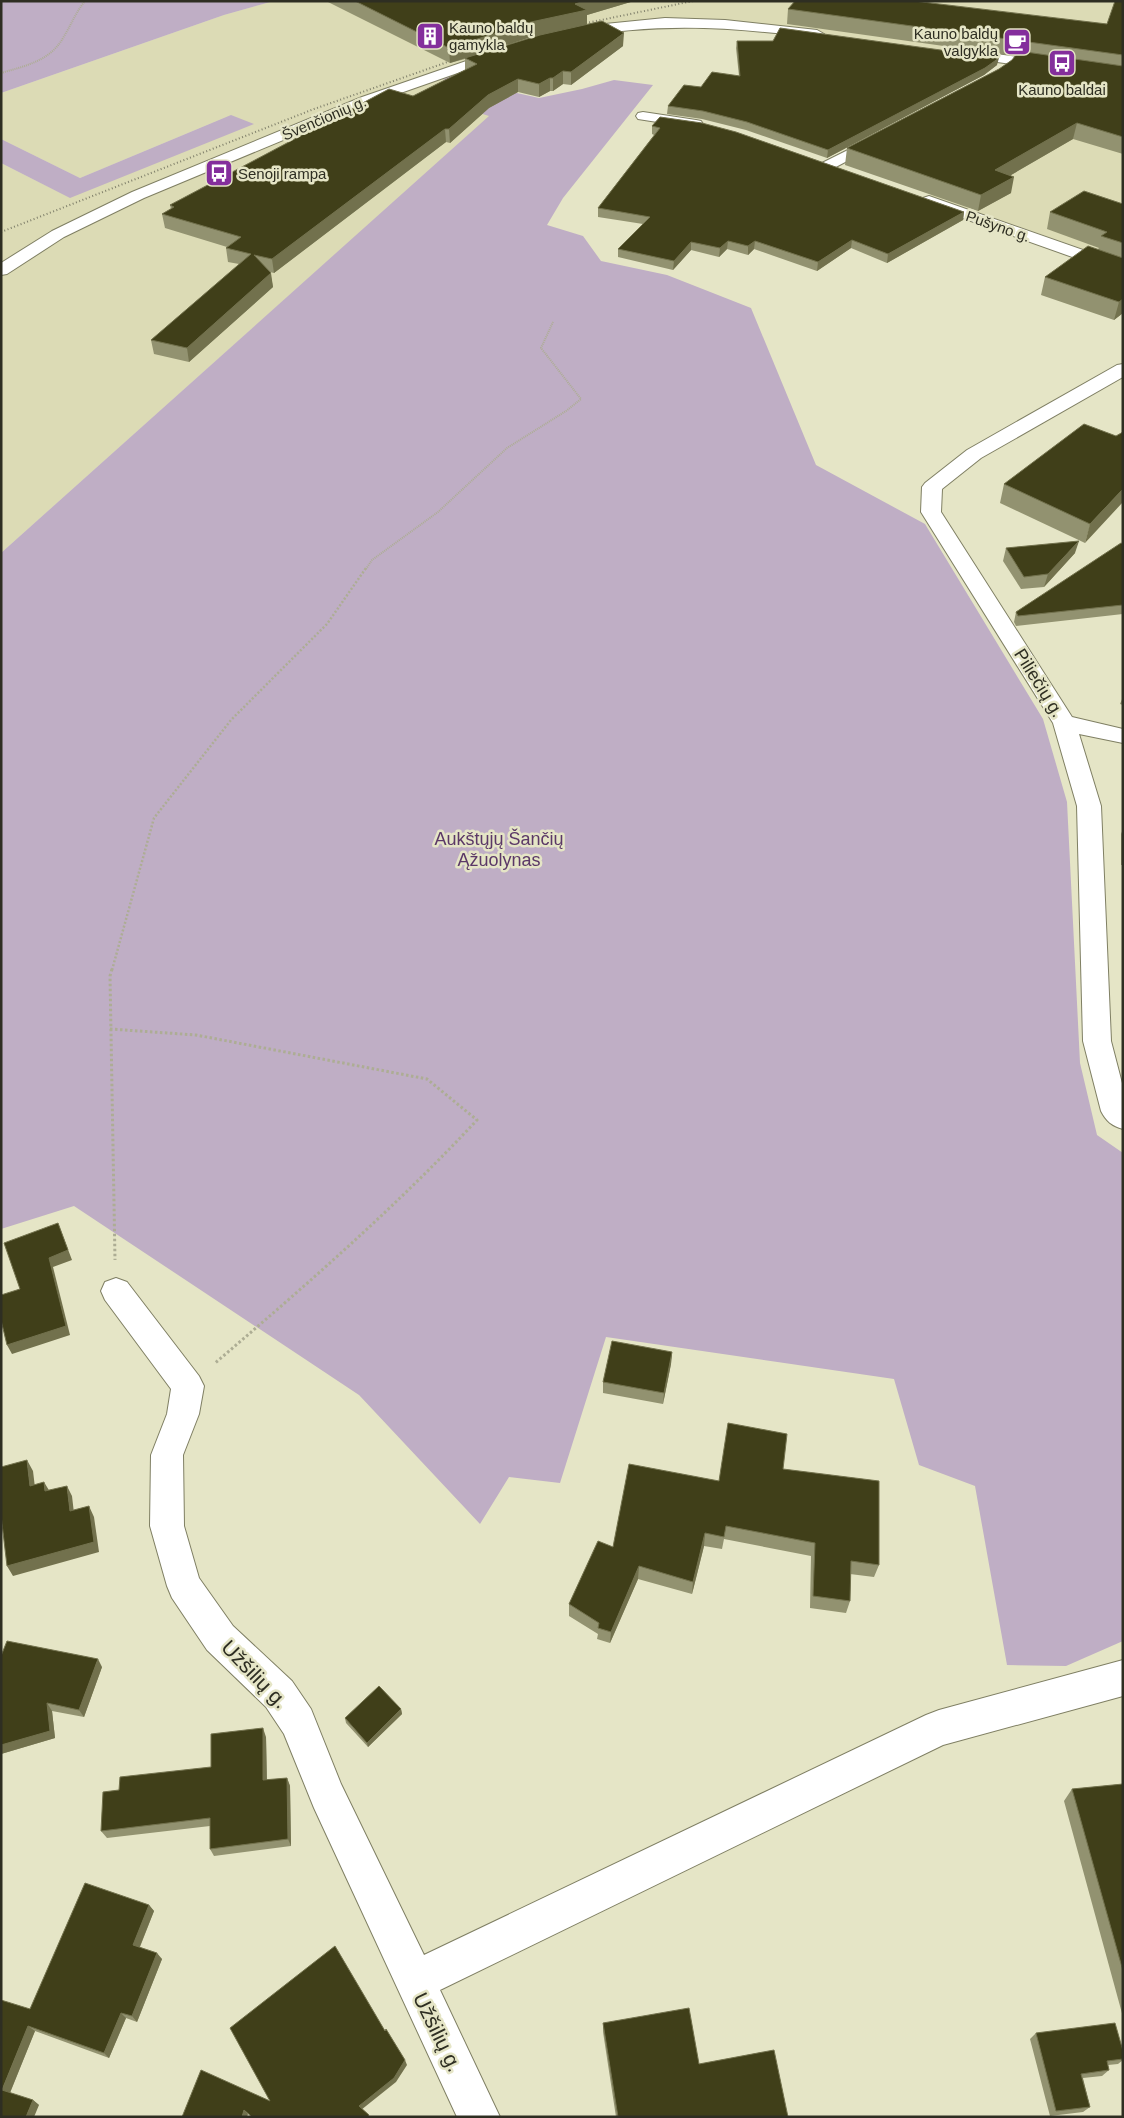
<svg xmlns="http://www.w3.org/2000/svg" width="1124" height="2118" font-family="Arial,sans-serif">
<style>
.built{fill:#dcdbb5}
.green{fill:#bfaec5}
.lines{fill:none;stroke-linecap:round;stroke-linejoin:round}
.minor-casing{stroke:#7f7f63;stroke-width:2}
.path-far2{stroke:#adad94;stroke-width:2;stroke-dasharray:1 1;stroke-linecap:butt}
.path-far1{stroke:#adad94;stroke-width:2.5;stroke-dasharray:2 2;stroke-linecap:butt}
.path{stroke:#adad94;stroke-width:3;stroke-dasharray:2.5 2.5;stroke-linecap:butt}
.minor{fill:#fff;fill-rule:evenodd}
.rail{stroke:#80806b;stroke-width:2;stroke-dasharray:1 2.5;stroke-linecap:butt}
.wall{fill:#929270;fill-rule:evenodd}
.shaded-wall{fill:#72714d}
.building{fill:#403f19;stroke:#72714d}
.labels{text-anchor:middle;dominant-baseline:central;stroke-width:5;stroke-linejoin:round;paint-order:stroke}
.far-poi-label{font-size:15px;fill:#2e2e22;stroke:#e5e5c6;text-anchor:start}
.far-street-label{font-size:15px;fill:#2e2e22;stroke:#e5e5c6}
.street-label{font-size:18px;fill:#2e2e22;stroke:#e5e5c6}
.park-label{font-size:18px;fill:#5b3867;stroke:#e5e5c6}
.near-street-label{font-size:21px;fill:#2e2e22;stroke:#e5e5c6}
</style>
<rect width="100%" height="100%" fill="#e5e5c6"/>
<path class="built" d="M 274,1 L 1123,1 L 1123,263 L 930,196 L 1035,135 L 1117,80 L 798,35 L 721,27 L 625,28 L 519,53 L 444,78 L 460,89 L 490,116 L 1,553 L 1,163 L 57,191 L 231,115 L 80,178 L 1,139 L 1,93 L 224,15 Z"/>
<path class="green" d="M 1,1 L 274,1 L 224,15 L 1,93 Z
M 455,74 L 494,88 L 539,98 L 582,89 L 614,80 L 653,85 L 563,198 L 547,225 L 583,236 L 601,261 L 667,275 L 751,308 L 816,465 L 925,524 L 1043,719 L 1067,802 L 1080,1063 L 1097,1135 L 1123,1153 L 1123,1641 L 1066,1666 L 1007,1665 L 975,1486 L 919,1465 L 894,1379 L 606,1337 L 560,1483 L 509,1477 L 480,1524 L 359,1395 L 74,1206 L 1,1229 L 1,553 L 489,116 L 448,103 L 459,89 L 443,79 Z
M 231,115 L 254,124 L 70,198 L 1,163 L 1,139 L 80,178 Z"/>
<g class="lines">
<g class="minor-casing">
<path id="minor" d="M 665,18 L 725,20 L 817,30 L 824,34 L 817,38 C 733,27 658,22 574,38 L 567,34 L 569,31 L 605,24 Z
M 501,49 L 506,50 L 508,53 L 506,56 L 372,103 L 144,198 L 64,237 L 7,274 L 1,275 L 1,263 L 52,231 L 132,192 L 362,97 Z
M 961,49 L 1123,72 L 1123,80 L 956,56 L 954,53 Z
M 643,112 L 696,120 L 701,121 L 703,124 L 701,127 L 696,128 L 638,119 L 636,116 L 638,113 Z
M 878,135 L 883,136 L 885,139 L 883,142 L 832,169 L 822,169 L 819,166 L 822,163 Z
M 929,196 L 1123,264 L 1123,275 L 923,204 L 921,201 L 923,198 Z
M 1123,364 L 1123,377 L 981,458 L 942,489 L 941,512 L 1072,717 L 1123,729 L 1123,743 L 1079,734 L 1101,806 L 1111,1041 L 1123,1087 L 1123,1129 C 1112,1126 1106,1121 1101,1111 L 1083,1041 L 1077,806 L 1053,723 L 921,512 L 922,487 L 925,483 L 967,450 L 1117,365 Z
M 116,1278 L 127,1282 L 199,1376 L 204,1386 L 199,1414 L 183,1455 L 184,1526 L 199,1578 L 233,1626 L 292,1681 L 311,1709 L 341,1784 L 424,1955 L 926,1715 L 939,1710 L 1123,1660 L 1123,1696 L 943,1745 L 440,1990 L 500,2117 L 457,2117 L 314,1808 L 284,1734 L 266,1707 L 207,1650 L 172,1598 L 167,1586 L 150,1526 L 151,1455 L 167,1414 L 171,1389 L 105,1300 L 101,1291 L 105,1282 Z"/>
</g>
<path class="path-far2" d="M 1,73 C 25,66 50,61 63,38 C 71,25 76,12 85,1
M 366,569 L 372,560 L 438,512 L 507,448 L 566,411 L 581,399 L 541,348 L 553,322"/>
<path class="path-far1" d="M 112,970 L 154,818 L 231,720 L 327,624 L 366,568"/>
<path class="path" d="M 112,969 L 110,976 L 115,1260
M 110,1029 L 196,1035 L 427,1079 L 477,1120 C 395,1208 305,1286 214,1364"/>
<use href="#minor" class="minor"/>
<path class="rail" d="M 572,26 L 693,1
M 1,232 L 314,109 L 459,58"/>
</g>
<path class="wall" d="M 326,1 L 634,1 L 587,15 L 587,25 L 623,46 L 571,85 L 563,84 L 553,91 L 550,91 L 539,97 L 518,92 L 489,108 L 450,143 L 446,142 L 274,273 L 270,272 L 273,287 L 189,362 L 154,354 L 151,340 L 239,264 L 228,262 L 226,248 L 227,247 L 165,228 L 162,214 L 171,209 L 170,205 L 413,96 L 465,70 L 465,59 L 450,63 ZM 537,36 L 479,54 L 531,37 Z
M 1123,1 L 1123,154 L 1073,139 L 1011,175 L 1011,193 L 978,211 L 845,165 L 847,148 L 999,69 L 1012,60 L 1015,56 L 787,24 L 788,9 L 1107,24 Z
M 737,41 L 997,65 L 984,75 L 827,158 L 746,130 L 702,119 L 667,114 L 668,106 L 701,87 L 739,76 L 736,48 Z
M 660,117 L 964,212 L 963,220 L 887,263 L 851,248 L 817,271 L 754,249 L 748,255 L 727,249 L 719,257 L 691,250 L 673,270 L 618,257 L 618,249 L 643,224 L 598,217 L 598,208 L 654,135 L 652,134 L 652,126 Z
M 1123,204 L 1123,313 L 1114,320 L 1041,295 L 1045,277 L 1098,249 L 1099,248 L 1047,229 L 1050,212 Z
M 1116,436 L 1085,543 L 1000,503 L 1004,484 Z
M 1123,544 L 1123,614 L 1016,626 L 1014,622 L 1016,612 Z
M 1006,548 L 1075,553 L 1044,587 L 1021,589 L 1003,561 Z
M 1123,697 L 1123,705 L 1120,704 Z
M 1123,829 L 1123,865 L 1121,865 L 1121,834 Z
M 672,1352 L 671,1364 L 663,1404 L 603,1393 L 603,1382 Z
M 783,1469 L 879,1565 L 874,1577 L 850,1574 L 850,1601 L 846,1613 L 810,1608 L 811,1556 L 724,1539 L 722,1549 L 704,1546 L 692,1594 L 638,1579 L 610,1643 L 597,1639 L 598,1634 L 569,1616 L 569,1604 L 613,1547 L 719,1481 Z
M 1,1656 L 102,1667 L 84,1717 L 52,1711 L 55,1738 L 1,1754 Z
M 401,1709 L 402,1714 L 368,1747 L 346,1723 L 345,1718 Z
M 266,1737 L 267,1780 L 287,1778 L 290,1786 L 291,1846 L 214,1856 L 210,1849 L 210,1826 L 107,1838 L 101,1831 L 119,1790 L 211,1767 Z
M 1123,1784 L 1123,2017 L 1064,1801 L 1072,1789 Z
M 149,1905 L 154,1911 L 140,1947 L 162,1959 L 137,2022 L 126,2018 L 109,2058 L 35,2031 L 10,2093 L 33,2100 L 39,2105 L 1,2117 L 30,2009 Z
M 603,2023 L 699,2064 L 788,2117 L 616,2117 L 603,2032 Z
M 1036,2033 L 1123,2051 L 1123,2060 L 1118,2064 L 1108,2065 L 1109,2070 L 1102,2076 L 1083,2078 L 1090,2107 L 1083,2112 L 1050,2116 L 1030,2039 Z"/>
<path class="shaded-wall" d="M 584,1 L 634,1 L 587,15 L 587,25 L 531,37 L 450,63 L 449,48 Z
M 624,33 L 623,46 L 571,85 L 571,72 Z
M 999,58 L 997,65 L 984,75 L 827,158 L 828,150 Z
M 563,71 L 563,84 L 553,91 L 553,78 Z
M 550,78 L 550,91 L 539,97 L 539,84 Z
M 518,79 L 518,92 L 489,108 L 450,143 L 449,129 L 488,95 Z
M 1077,123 L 1073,139 L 992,186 L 995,170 Z
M 445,129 L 446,142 L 274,273 L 272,259 Z
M 1014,177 L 1011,193 L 978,211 L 981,195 Z
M 964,212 L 963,220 L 887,263 L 888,254 Z
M 852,240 L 851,248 L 817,271 L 818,262 Z
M 728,241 L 727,249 L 719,257 L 720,248 Z
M 755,241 L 754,249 L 748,255 L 748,246 Z
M 691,242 L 691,250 L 673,270 L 674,261 Z
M 271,273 L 273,287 L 189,362 L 187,348 Z
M 1123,299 L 1123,313 L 1114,320 L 1119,302 Z
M 1123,489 L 1123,502 L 1085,543 L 1090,524 Z
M 1079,541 L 1075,553 L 1044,587 L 1048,574 Z
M 58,1223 L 72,1260 L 53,1267 L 70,1335 L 12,1354 L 7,1345 L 49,1258 Z
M 672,1352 L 671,1364 L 663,1404 L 664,1393 Z
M 27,1460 L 33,1471 L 36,1496 L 30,1486 Z
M 44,1482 L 50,1492 L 45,1491 Z
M 67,1486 L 72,1496 L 75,1522 L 70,1511 Z
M 89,1506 L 94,1517 L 99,1552 L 13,1576 L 7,1566 Z
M 705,1533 L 704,1546 L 692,1594 L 693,1582 Z
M 639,1566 L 638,1579 L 610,1643 L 611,1632 Z
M 98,1659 L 102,1667 L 84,1717 L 79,1710 Z
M 47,1703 L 52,1711 L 55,1738 L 1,1754 L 1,1745 Z
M 401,1709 L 402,1714 L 368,1747 L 367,1743 Z
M 263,1728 L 266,1737 L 267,1789 L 263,1780 Z
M 287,1778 L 290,1786 L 291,1846 L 288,1839 Z
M 149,1905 L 154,1911 L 138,1951 L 133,1945 Z
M 157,1953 L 162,1959 L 137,2022 L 132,2016 Z
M 121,2013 L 126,2018 L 109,2058 L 104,2053 Z
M 28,2026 L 35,2031 L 9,2095 L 2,2090 Z
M 405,2060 L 407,2065 L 396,2082 L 361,2110 L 359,2106 Z
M 33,2100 L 39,2105 L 34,2117 L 26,2117 Z
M 244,2110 L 248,2114 L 247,2117 L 242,2117 Z"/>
<path class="building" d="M 355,1 L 584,1 L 575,4 L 587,10 L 531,22 L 449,48 Z
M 795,1 L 914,1 L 1107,24 L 1115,1 L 1123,1 L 1123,55 L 788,9 Z
M 602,21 L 624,33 L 571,72 L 563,71 L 553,78 L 550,78 L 539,84 L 518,79 L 488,95 L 449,129 L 445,129 L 272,259 L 254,255 L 271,273 L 187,348 L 151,340 L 251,254 L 226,248 L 241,237 L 162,214 L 174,207 L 170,205 L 389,89 L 413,96 L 477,64 L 465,58 L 540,35 Z
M 780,28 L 999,58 L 985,68 L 828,150 L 747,122 L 703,111 L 668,106 L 684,85 L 701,87 L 712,72 L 740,76 L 737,41 L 773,41 Z
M 1019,51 L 1123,66 L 1123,137 L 1077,123 L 995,170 L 1014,177 L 981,195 L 847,148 L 999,69 L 1012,60 Z
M 660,117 L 702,123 L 736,132 L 964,212 L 888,254 L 852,240 L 818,262 L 755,241 L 748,246 L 728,241 L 720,248 L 691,242 L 674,261 L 618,249 L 650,217 L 598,208 L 660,128 L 652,126 Z
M 1084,191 L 1123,204 L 1123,243 L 1101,236 L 1107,232 L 1050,212 Z
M 1088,246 L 1123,258 L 1123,299 L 1119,302 L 1045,277 Z
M 1084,424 L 1116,436 L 1123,432 L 1123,489 L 1090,524 L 1004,484 Z
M 1079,541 L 1048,574 L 1024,577 L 1006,548 Z
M 1121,543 L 1123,544 L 1123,605 L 1018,616 L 1016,612 Z
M 58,1223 L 68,1250 L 49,1258 L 66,1326 L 7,1345 L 1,1320 L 1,1295 L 20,1289 L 4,1243 Z
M 612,1341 L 672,1352 L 664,1393 L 603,1382 Z
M 728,1423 L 787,1434 L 783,1469 L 879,1481 L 879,1565 L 851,1561 L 850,1601 L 813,1596 L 815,1543 L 726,1526 L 724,1537 L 705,1533 L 693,1582 L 639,1566 L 611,1632 L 598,1628 L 599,1623 L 569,1604 L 598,1541 L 613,1547 L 629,1464 L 719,1481 Z
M 27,1460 L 30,1486 L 44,1482 L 45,1491 L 67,1486 L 70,1511 L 89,1506 L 94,1542 L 7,1566 L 1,1515 L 1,1467 Z
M 7,1641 L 98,1659 L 79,1710 L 47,1703 L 50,1731 L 1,1745 L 1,1656 Z
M 379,1686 L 401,1709 L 367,1743 L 345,1718 Z
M 263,1728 L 263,1780 L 287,1778 L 288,1839 L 210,1849 L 210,1818 L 101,1831 L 103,1792 L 119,1790 L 120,1777 L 211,1767 L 211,1734 Z
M 1123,1784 L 1123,1971 L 1072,1789 Z
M 85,1883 L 149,1905 L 133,1945 L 157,1953 L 132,2016 L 121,2013 L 104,2053 L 28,2026 L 2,2090 L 33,2100 L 26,2117 L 1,2117 L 1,2000 L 30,2009 Z
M 335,1946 L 385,2031 L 386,2029 L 405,2060 L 394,2078 L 359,2106 L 369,2115 L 368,2117 L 252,2117 L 244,2110 L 242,2117 L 182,2117 L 201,2070 L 270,2101 L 230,2028 Z
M 689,2008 L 699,2064 L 774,2050 L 788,2117 L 618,2117 L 603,2023 Z
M 1115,2023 L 1123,2051 L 1123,2059 L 1107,2061 L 1109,2070 L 1081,2074 L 1090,2107 L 1056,2111 L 1036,2033 Z"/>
<defs>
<g id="building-square" transform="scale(1.4375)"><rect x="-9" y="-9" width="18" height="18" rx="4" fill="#842e9c" stroke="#e5e5c6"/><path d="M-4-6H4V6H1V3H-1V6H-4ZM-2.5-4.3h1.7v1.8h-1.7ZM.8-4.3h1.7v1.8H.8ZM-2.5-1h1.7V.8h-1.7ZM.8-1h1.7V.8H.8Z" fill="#fff"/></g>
<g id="cafe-square" transform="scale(1.4375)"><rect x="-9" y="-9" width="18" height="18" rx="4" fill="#842e9c" stroke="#e5e5c6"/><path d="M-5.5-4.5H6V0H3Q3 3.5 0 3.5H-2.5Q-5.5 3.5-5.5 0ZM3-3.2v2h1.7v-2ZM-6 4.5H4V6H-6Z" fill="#fff"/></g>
<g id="bus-square" transform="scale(1.4375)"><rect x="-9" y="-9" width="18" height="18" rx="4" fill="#842e9c" stroke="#e5e5c6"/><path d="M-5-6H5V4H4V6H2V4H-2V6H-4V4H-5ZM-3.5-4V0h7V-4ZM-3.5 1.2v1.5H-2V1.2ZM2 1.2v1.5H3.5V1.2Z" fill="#fff"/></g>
</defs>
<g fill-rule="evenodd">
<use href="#building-square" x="430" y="36"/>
<use href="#cafe-square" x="1017" y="42"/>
<use href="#bus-square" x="1062" y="63"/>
<use href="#bus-square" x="219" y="173"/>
</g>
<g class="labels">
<g class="far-poi-label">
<text x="449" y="27">Kauno baldų<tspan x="449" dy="17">gamykla</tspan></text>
<text x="998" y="33" text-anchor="end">Kauno baldų<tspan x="998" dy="17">valgykla</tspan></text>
<text x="1062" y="89" text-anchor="middle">Kauno baldai</text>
<text x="238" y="173">Senoji rampa</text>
</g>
<g class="far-street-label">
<text transform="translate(324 118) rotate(-23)">Švenčionių g.</text>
<text transform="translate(998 226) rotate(19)">Pušyno g.</text>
</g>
<g class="street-label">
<text transform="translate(1039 683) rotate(58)">Piliečių g.</text>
</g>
<g class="park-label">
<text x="499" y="839">Aukštųjų Šančių<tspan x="499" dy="21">Ąžuolynas</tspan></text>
</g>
<g class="near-street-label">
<text transform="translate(255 1674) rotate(46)">Užšilių g.</text>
<text transform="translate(438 2032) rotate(64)">Užšilių g.</text>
</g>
</g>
<rect width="1124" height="2118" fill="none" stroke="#2e2e22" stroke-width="5"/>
</svg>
